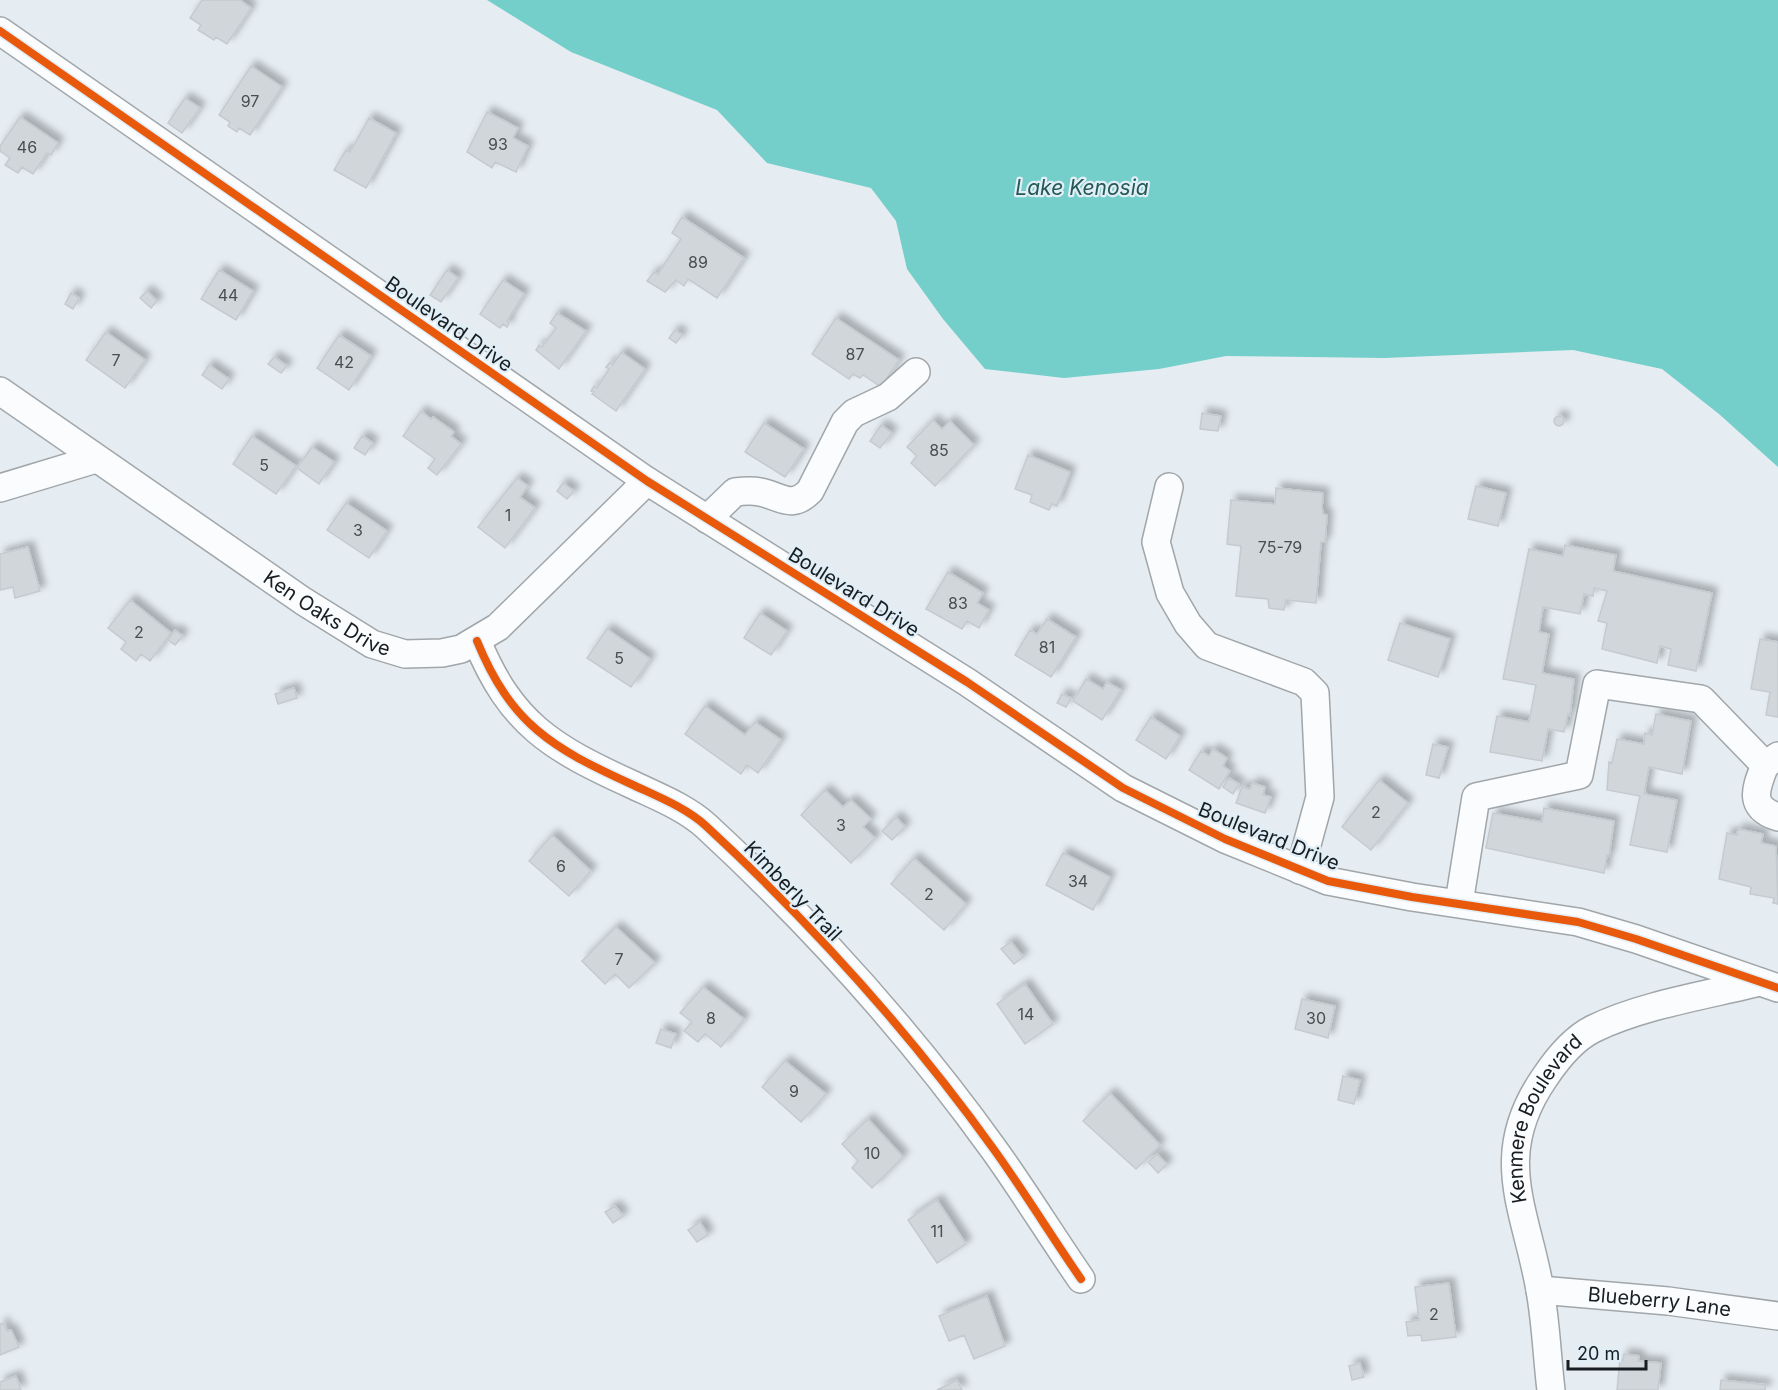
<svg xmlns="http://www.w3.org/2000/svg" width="1778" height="1390" font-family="Inter,sans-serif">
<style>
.water{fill:#74cec9}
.building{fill:#d0d6da;stroke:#c5cacf;stroke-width:1.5;filter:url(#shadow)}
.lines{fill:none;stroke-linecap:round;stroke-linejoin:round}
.minor-casing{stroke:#a0a6aa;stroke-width:30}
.minor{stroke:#fbfcfd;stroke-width:27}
.cycleway-casing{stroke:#e0eef7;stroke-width:11}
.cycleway{stroke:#e8590c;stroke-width:8}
.labels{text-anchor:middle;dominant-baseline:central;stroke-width:4.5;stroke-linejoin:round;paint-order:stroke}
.number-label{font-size:16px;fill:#484d51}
.street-label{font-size:20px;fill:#181d21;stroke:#e0eef7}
.water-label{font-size:21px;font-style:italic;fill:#255954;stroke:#e0eef7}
</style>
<defs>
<filter id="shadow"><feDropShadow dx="5.5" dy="-5.5" stdDeviation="3" flood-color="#0004"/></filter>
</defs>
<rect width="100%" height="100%" fill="#e5edf2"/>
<path class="water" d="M 487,0 L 1778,0 L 1778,467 L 1719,414 L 1662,369 L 1573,350 L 1385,358 L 1226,356 L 1159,369 L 1064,378 L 985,369 L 943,319 L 907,269 L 896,221 L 871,188 L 767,163 L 717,110 L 571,52 Z"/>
<path class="building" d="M 202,0 L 240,0 L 251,8 L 227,44 L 216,37 L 214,40 L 198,30 L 201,25 L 190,18 Z
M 251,66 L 282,87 L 250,135 L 239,128 L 237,132 L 228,126 L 230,122 L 219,115 Z
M 185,98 L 200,108 L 182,133 L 168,123 Z
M 487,112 L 518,128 L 513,138 L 528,146 L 516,172 L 495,162 L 492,168 L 467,152 Z
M 20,117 L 58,143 L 51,155 L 47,153 L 33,174 L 22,167 L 18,173 L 5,165 L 10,158 L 0,151 L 0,146 Z
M 369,118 L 396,133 L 366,188 L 334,170 L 346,150 L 350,152 Z
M 682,217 L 744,258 L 717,298 L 688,279 L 684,286 L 676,280 L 665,292 L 647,281 L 654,272 L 658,274 L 681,239 L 672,233 Z
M 219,270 L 253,291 L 236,320 L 201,299 Z
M 447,270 L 458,278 L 441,302 L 430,295 Z
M 503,280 L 524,294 L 507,321 L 509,323 L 507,327 L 503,324 L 500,328 L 480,314 Z
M 147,291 L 157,301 L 151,308 L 140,298 Z
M 71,293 L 79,298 L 73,309 L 65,304 Z
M 557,313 L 586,331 L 559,369 L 536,350 L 539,345 L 542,347 L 556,328 L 550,323 Z
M 836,318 L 899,360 L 881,387 L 863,375 L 860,378 L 853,374 L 849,379 L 812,354 Z
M 675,330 L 682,335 L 676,343 L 669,338 Z
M 106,332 L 145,360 L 125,388 L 86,360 Z
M 339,335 L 371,356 L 349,390 L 317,368 Z
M 621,352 L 645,369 L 616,411 L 592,394 L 594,392 L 591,391 L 594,386 L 597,388 L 609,369 L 606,367 L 610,362 L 613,365 Z
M 274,357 L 287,366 L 281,373 L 268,364 Z
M 209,365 L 229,379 L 222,389 L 202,375 Z
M 421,411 L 431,419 L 433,417 L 454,432 L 451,436 L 461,444 L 437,475 L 428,468 L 435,459 L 403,436 Z
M 1202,413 L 1221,416 L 1218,431 L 1200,429 Z
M1554 421a5 5 0 1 1 10 0a5 5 0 1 1-10 0Z
M 933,420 L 942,429 L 950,421 L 974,445 L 935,486 L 911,463 L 917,456 L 907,447 Z
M 764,423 L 804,449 L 785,477 L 745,452 Z
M 881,425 L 892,433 L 880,448 L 870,441 Z
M 252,436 L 296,466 L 276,494 L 233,464 Z
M 362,436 L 373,443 L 365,455 L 354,448 Z
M 312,447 L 334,462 L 319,484 L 297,468 Z
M 1028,455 L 1070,472 L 1057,506 L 1052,504 L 1049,510 L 1030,502 L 1032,495 L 1015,489 Z
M 517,478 L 528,486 L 520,497 L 535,508 L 505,548 L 478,527 Z
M 563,483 L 574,491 L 567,499 L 557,491 Z
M 1476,486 L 1506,493 L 1498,526 L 1468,519 Z
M 1276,488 L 1323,493 L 1322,508 L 1323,514 L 1327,515 L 1325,542 L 1321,542 L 1316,603 L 1286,600 L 1284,610 L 1269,608 L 1268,599 L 1236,596 L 1241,546 L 1227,544 L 1231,500 L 1275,504 Z
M 346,503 L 387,531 L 369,558 L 327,530 Z
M 1565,545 L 1616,555 L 1613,571 L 1712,593 L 1696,671 L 1668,665 L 1671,649 L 1660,646 L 1657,663 L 1602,649 L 1607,623 L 1598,621 L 1607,591 L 1594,588 L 1593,596 L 1584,594 L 1580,614 L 1543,607 L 1539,632 L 1549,634 L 1542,673 L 1574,679 L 1570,715 L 1568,714 L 1564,732 L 1548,729 L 1542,761 L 1490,752 L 1497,716 L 1529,722 L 1536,685 L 1503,679 L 1529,549 L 1563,556 Z
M 28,547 L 40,591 L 15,598 L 13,587 L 0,590 L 0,554 Z
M 948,572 L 983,593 L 977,603 L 989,610 L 979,628 L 967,621 L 962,629 L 926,609 Z
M 130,600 L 171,633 L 150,661 L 141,654 L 136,661 L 121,649 L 126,642 L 108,628 Z
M 760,613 L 787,631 L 771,655 L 744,638 Z
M 1047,619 L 1076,637 L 1051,677 L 1015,655 L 1030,630 L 1037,634 Z
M 1400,623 L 1450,639 L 1438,677 L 1388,660 Z
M 607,629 L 650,659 L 631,687 L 587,658 Z
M 175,630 L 183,636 L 175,645 L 168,640 Z
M 1760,639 L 1778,642 L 1778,717 L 1766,715 L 1770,692 L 1751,689 Z
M 1086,679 L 1103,689 L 1107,682 L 1121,690 L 1102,720 L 1073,701 Z
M 294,688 L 297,698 L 278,704 L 275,694 Z
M 1062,694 L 1071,698 L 1066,707 L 1057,703 Z
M 705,706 L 745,735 L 755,722 L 781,740 L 758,773 L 747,765 L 741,774 L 685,734 Z
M 1656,714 L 1691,721 L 1682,774 L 1649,767 L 1644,794 L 1677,800 L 1667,852 L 1630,845 L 1640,796 L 1607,790 L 1609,762 L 1612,763 L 1617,739 L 1644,744 L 1645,733 L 1652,735 Z
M 1151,717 L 1180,736 L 1166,759 L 1136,740 Z
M 1433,744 L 1448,747 L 1439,778 L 1426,775 Z
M 1213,749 L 1227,758 L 1223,766 L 1230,771 L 1219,789 L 1189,770 L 1201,751 L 1209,756 Z
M 1229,778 L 1239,784 L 1233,794 L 1223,787 Z
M 1379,780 L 1408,803 L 1371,850 L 1342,827 Z
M 1252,783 L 1265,787 L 1263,795 L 1271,797 L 1265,813 L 1236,803 L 1242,787 L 1250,789 Z
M 825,790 L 843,807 L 851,800 L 871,819 L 863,827 L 875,838 L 851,863 L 801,815 Z
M 1544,808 L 1614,821 L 1609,856 L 1607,855 L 1604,873 L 1486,848 L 1493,813 L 1542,822 Z
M 896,817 L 905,827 L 892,840 L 882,831 Z
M 1738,829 L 1763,834 L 1761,843 L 1776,846 L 1778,904 L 1773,903 L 1774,898 L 1750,894 L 1751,887 L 1719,879 L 1727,833 L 1737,835 Z
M 552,835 L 591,871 L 569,896 L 529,861 Z
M 1063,853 L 1110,877 L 1093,910 L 1046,885 Z
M 914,858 L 966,904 L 944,930 L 891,884 Z
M 616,927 L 655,963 L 629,988 L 615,974 L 605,984 L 582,961 Z
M 1011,942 L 1023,957 L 1014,964 L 1001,949 Z
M 1025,984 L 1053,1024 L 1025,1044 L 997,1004 Z
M 703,987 L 744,1019 L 721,1047 L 705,1034 L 698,1042 L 684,1031 L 692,1022 L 680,1013 Z
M 1302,999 L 1335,1006 L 1328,1038 L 1295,1029 Z
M 661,1029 L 676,1034 L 671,1048 L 656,1043 Z
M 785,1061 L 826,1094 L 801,1122 L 762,1087 Z
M 1343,1076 L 1360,1080 L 1354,1104 L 1338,1100 Z
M 1110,1093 L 1160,1145 L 1136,1169 L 1083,1121 Z
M 868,1119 L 903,1157 L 872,1188 L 852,1168 L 858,1161 L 842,1144 Z
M 1157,1154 L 1167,1164 L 1158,1173 L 1148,1162 Z
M 937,1200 L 966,1244 L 937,1263 L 908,1220 Z
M 615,1206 L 623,1216 L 613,1223 L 605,1212 Z
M 700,1222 L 708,1235 L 697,1242 L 688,1230 Z
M 1449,1283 L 1456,1337 L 1422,1341 L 1421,1335 L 1408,1336 L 1406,1322 L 1419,1320 L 1415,1287 Z
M 987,1296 L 1005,1346 L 974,1359 L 964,1335 L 949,1341 L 939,1316 Z
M 3,1323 L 7,1331 L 11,1330 L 19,1347 L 0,1355 L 0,1324 Z
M 1624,1354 L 1639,1356 L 1638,1361 L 1661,1363 L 1658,1390 L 1617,1390 L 1620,1360 L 1623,1360 Z
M 1360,1363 L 1364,1377 L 1352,1380 L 1349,1366 Z
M 16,1376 L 21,1390 L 0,1390 L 0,1382 Z
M 957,1380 L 962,1390 L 937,1390 Z
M 1721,1380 L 1766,1385 L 1765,1390 L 1720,1390 Z"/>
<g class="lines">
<g class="minor-casing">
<g id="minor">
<path d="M 0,31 L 647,481 L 967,682 L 1123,788 L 1225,839 L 1328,881 L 1412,897 L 1578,922 L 1636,939 L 1778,988"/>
<path id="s1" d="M 0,391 L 303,601 L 372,644 L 405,654 L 442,653 L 461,649 L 498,627 L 647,481"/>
<path d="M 1169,487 L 1156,542 L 1170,593 L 1188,624 L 1207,646 L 1304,682 L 1315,693 L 1320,797 L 1300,870"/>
<path d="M 0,488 L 96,459"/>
<path d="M 707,519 L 735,492 C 743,491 751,490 760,492 C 781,496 791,510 810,491 L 845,422 L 854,413 L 888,397 L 916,372"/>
<path d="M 477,641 C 511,724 552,748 631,784 C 656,796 685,807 706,826 C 812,924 911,1034 995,1151 C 1025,1193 1052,1237 1081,1279"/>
<path d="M 1765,765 C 1756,788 1747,807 1778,817"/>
<path d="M 1459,903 L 1476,797 L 1579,775 L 1597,684 L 1701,699 L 1765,765 L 1778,756"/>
<path id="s2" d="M 1540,1290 L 1668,1301 L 1778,1316"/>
<path id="s3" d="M 1551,1390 C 1547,1357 1546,1323 1540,1290 C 1526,1209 1490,1156 1545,1077 C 1557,1059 1573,1039 1593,1029 C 1642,1005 1707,995 1760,982"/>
</g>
</g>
<use href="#minor" class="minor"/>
<g class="cycleway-casing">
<path id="cycleway" d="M 0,31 L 647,481 L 967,682 L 1123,788 L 1225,839 L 1328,881 L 1412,897 L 1578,922 L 1636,939 L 1778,988
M 477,641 C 511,724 552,748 631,784 C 656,796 685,807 706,826 C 812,924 911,1034 995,1151 C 1025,1193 1052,1237 1081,1279"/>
</g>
<use href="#cycleway" class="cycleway"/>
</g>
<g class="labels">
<g class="number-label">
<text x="250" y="101">97</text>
<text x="498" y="144">93</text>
<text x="27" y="147">46</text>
<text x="698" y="262">89</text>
<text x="228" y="295">44</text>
<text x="855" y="354">87</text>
<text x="116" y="360">7</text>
<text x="344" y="362">42</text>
<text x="939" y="450">85</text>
<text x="264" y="465">5</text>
<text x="508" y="515">1</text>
<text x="358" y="530">3</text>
<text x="1280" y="547">75-79</text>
<text x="958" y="603">83</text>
<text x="139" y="632">2</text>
<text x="1047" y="647">81</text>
<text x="619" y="658">5</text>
<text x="1376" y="812">2</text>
<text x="841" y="825">3</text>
<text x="561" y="866">6</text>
<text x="1078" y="881">34</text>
<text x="929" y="894">2</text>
<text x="619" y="959">7</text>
<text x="1026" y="1014">14</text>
<text x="711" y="1018">8</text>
<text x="1316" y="1018">30</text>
<text x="794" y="1091">9</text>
<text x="872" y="1153">10</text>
<text x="937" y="1231">11</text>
<text x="1434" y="1314">2</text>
</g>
<g class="street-label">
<text transform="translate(449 324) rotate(35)">Boulevard Drive</text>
<text transform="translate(854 592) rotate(32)">Boulevard Drive</text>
<text stroke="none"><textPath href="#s1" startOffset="396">Ken Oaks Drive</textPath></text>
<text transform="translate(1269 836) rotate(22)">Boulevard Drive</text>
<text transform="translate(793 891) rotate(46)">Kimberly Trail</text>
<text stroke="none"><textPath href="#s3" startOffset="282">Kenmere Boulevard</textPath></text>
<text stroke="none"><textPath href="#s2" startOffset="120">Blueberry Lane</textPath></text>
</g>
<g class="water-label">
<text x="1082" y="187">Lake Kenosia</text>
</g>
</g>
<path d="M1568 1360v9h78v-9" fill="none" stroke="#181d21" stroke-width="3"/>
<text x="1577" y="1360" font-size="18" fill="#181d21" stroke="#e0eef7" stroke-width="4.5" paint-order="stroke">20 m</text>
</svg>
